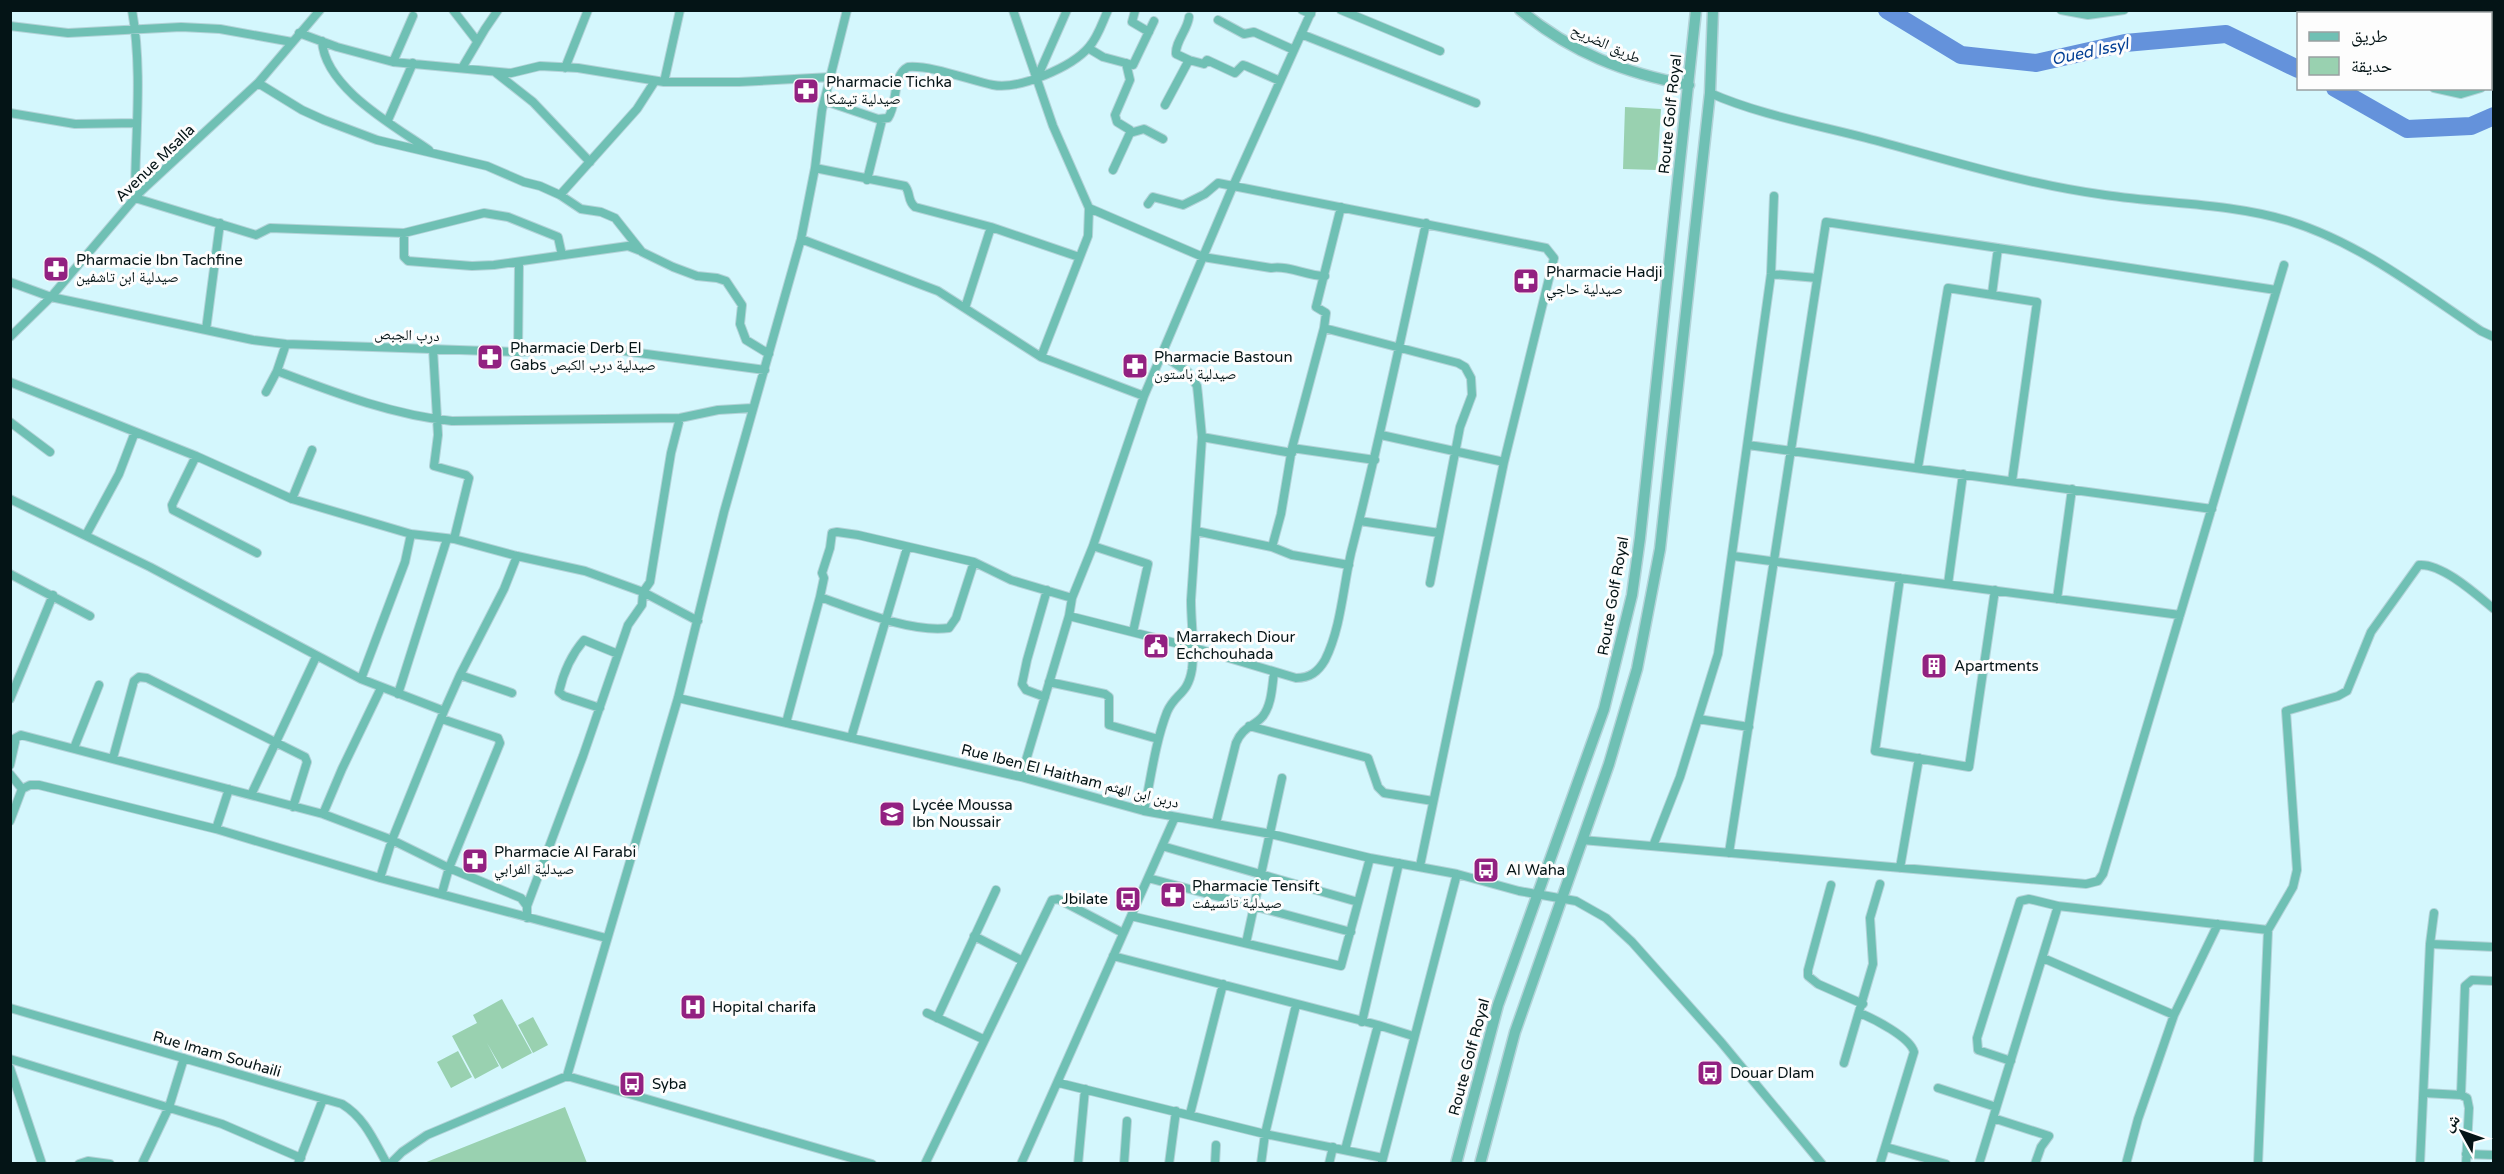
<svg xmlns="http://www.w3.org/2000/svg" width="2504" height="1174" font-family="'Varela Round','Noto Naskh Arabic',sans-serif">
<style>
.green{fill:#99d1b0}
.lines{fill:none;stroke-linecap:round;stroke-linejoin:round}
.river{stroke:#6492db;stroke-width:18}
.minor-casing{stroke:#b3d3d8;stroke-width:10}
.tertiary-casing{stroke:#b3d3d8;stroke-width:13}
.minor{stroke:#6fc0b4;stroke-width:8}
.tertiary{stroke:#6fc0b4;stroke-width:10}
.labels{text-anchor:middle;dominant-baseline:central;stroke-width:6;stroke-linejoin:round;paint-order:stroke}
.street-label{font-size:15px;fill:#041416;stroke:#fdfdfd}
.poi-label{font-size:15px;fill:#041416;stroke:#fdfdfd;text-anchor:start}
.water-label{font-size:16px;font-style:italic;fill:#044095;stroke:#fdfdfd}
</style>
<rect width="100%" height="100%" fill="#d4f7fd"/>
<path class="green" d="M 1625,107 L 1661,109 L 1657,170 L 1623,169 Z
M 502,999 L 532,1053 L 502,1069 L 487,1043 L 499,1066 L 475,1079 L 452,1036 L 477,1023 L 473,1015 Z
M 533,1017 L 548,1045 L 533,1053 L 518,1025 Z
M 458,1051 L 472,1077 L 451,1088 L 437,1062 Z
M 565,1107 L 587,1163 L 424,1163 Z"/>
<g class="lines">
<path class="river" d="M 1887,10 L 1961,55 L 2036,63 L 2125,43 L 2226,34 L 2298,69
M 2335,88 L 2407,129 L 2471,126 L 2494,116"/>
<g class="minor-casing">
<path id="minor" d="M 132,10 C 143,72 135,136 135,198 L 256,235 L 270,228 L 404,233 L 484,213 L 508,217 L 558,237 L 562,255
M 453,10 L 477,41
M 1013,10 L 1053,126 L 1089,208 L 1088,236 L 1041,357
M 1302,10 L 1311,14
M 1341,10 L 1440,51
M 2061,10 L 2088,15 L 2124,10
M 2311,10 L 2316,14
M 2332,10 L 2337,14
M 2358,10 L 2363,14
M 1135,11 L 1132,22 L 1149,32
M 1218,20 L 1244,34 L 1254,32 L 1294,50
M 10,26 L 68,33 L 181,27 L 220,29 L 292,42
M 299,33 L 337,47 L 393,62 L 511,73 L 540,66 L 578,68 L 664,82 L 739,82 L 831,77
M 1301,34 L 1476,103
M 322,41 C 325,88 393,125 429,150
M 1088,48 L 1103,57 L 1133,65 L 1154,21
M 2490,51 L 2494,50
M 1189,60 L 1176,54 C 1175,42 1188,29 1189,17
M 393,62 L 413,16
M 462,68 L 485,29 L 498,10
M 565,68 L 588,10
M 2490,69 L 2494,68
M 495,72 L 533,102 L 590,162
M 1037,78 L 1067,10
M 664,82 L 680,10
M 258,83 L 302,110 L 324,120 L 377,140 L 487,166 L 524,182 L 540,186 L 560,195 L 581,209 L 601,212 L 615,218 L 642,252 L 673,267 L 697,276 L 717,278 L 726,281 L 742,305 L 740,324 L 746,340 L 769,354
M 2490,85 L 2494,84
M 2434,88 L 2461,94 L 2481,88
M 1710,93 C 1757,114 1816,125 1866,138 C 1945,159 2024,184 2105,195 C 2165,204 2230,203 2289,221 C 2360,243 2420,290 2481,331 L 2494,337
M 825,101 L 878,119 L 888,118 C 898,104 892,75 908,67 C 931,65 969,80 993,85 C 1019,90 1072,67 1089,47 C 1098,37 1102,23 1108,10
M 1165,105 L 1189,60 L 1204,64 L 1207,60 L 1235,73 L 1243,65 L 1246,66 L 1280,81
M 10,113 L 75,124 L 137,123
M 388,120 L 413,63
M 1130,133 L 1144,129 L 1163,139
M 815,168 L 905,186 C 911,193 907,201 915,207 L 991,227 L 1079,257
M 1113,170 L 1130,133 L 1130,130 L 1117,122 L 1115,115 L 1130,80 L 1126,63
M 867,180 L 882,120
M 560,195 L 637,109 L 655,81
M 1148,204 L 1153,197 L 1183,205 L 1205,194 L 1218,183 L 1546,248 L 1554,258 L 1504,462 L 1420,866
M 1089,208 L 1203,257 L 1271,268 C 1289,265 1306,276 1325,276
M 404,233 L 404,257 L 408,261 L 472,266 L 494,265 L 628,246 L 641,251
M 801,239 L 938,291 L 1041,357 L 1144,396
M 1771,274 L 1817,278
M 10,282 L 51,297 L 253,340 L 286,344 L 518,352 L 575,349 L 624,351 L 765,370
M 1992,294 L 1998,248
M 965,308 L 991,227
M 1324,328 L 1458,363 L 1465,367 L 1471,378 L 1472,395 L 1460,427 L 1430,583
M 206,330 L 220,223
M 10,337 L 51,297 L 140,192 L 258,83 L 320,10
M 433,349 L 438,435 L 434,466 L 466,475 L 469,478 L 454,539
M 518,352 L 519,262
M 277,371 C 333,392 392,415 452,421 L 680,418 L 718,410 L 752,408
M 10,382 L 196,456 L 292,499 L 411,534 L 454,539 L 517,556 L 585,571 L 643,592 L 698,621
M 266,392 L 277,371 L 286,344
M 10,422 L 50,452
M 1381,435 L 1504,462
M 1202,437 L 1292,453
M 1748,445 L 2212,509
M 1292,448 L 1375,460
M 196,456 L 172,505 L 173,510 L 257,553
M 1918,467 L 1948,288 L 2037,302 L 2012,481
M 10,499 L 150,567 L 361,679 L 444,711
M 292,499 L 312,450
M 1360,521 L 1439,533
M 1196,531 L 1272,547 L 1281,514 L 1292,448 L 1324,328 L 1326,313 L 1316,307 L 1341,207
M 86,535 L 119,474 L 135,432
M 1093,546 L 1148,564 L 1133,632
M 1272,547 L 1292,555 L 1349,565
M 1733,556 L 2180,615
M 10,574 L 90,616
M 1900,578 L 1875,751 L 1969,767 L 1995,590
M 1948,584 L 1963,474
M 820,597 C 857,610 910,633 949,628 L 956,618 L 974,562
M 2057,599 L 2072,489
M 1069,616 L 1195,648 L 1296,678 C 1310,678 1318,672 1325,660 C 1341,628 1343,588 1351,553 C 1379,444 1402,334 1426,223
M 460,675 L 512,693
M 361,679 L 405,562 L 411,534
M 1049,682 L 1105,694 L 1109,697 L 1109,725 L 1158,739
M 398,694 L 447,539
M 1045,697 L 1026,690 L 1022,684 L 1027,660 L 1047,590
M 678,698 L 1021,777 L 1144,811 L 1271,834 L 1370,858 L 1457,874 L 1519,891 L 1576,901 L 1606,918 L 1632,942 L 1721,1042 L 1822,1164
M 10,699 L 53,595
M 600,708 L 564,696 L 559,692 C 563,674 572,654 584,640 L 618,654
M 1698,719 L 1749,727
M 786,723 L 820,597 L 824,578 L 822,573 L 830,548 L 832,533 L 837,532 L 858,535 L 974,562 L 1011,580 L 1072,598
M 1249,726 L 1368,758 L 1378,787 L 1384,793 L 1433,801
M 851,738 L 907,548
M 10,741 L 21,735 L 323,814 L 392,840 L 449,868 L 521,898 L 527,906 L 527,918
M 74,748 L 99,685
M 113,758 L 134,681 L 139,677 L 147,678 L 305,757 L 307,762 L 293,807
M 10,765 L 16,738
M 10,774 L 22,789
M 1021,777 L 1069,616 L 1072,598 L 1093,546 L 1144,396 L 1233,186 L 1312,10
M 251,795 L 316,657
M 1144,811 C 1151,778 1155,743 1167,712 C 1175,693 1188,695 1192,669 C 1195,646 1191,624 1191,600 L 1202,437 L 1198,395 L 1197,386 L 1188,372 L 1162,355
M 323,814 L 342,769 L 381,688
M 10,821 L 22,789 L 30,785 L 39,785 L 216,829 L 380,878 L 606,938
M 1216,823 L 1236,743 C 1243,726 1254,727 1263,716 C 1272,704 1272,686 1274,673
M 216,829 L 229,789
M 1582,840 L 2086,884 L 2098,881 L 2103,874 L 2284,265
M 1162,846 L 1358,902
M 1653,846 L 1680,777 L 1718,654 L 1771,274 L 1774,196
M 1729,853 L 1826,222 L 2276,290
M 1900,868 L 1919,758
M 380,878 L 392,840 L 444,711 L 460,675 L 504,589 L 517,556
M 1148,878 L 1351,932
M 1831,885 L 1808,970 L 1808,976 L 1818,984 L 1863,1004
M 442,893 L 449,868 L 500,743 L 498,738 L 442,719
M 527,906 L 583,756 L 628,625 L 642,605 L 643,592 L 650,582 L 671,453 L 680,418
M 1131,916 L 1341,966 L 1370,858
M 974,936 L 1021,960
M 1246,943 L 1282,778
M 2430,944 L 2494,947
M 1113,956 L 1378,1025 L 1413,1036
M 2043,958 L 2174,1015
M 10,1008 L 342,1104 C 365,1118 374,1141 387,1164
M 927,1013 L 983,1039
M 1860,1013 C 1874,1019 1910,1037 1914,1052 L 1880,1164
M 937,1018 L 996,890
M 1362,1022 L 1399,863
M 10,1059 L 222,1124 L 301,1158
M 2011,1061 L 1978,1050 L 1977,1038 L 2020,901 L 2029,899 L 2058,906
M 1844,1063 L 1873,964 L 1870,918 L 1880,884
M 10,1068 L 42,1164
M 567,1076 L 678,698 L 724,512 L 801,239 L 815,168 L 822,110 L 847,10
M 1059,1083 L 1265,1134 L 1383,1158
M 1938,1088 L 1996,1107
M 2424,1093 L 2461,1095 L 2465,986 L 2472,980 L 2494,981
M 2461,1095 L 2467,1098 L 2469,1108 L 2466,1164
M 1190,1114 L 1223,984
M 1993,1118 L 2049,1136 L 2041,1147 L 2035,1164
M 1886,1147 L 1946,1164
M 1345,1150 L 1378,1025
M 2466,1154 L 2494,1155
M 1382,1162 L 1457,874
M 79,1164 L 88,1161 L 110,1164
M 142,1164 L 169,1107 L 184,1058
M 298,1164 L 323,1099
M 390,1164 L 402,1152 L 427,1135 L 567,1076 L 872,1164
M 925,1164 L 1052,900 L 1058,899 L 1123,933
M 1021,1164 L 1175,817
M 1078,1164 L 1085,1089
M 1124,1164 L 1127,1121
M 1169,1164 L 1176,1111
M 1215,1164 L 1216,1145
M 1261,1164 L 1265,1134 L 1296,1005
M 1329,1164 L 1333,1147
M 1979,1164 L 2058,906 L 2268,930
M 2126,1164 L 2138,1119 L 2174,1015 L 2218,924
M 2258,1164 L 2268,930 L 2293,887 L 2297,870 L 2286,711 L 2338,696 L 2347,691 L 2371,632 L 2419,565 C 2442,563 2477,595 2494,609
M 2420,1164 L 2430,944 L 2434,913"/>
</g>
<g class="tertiary-casing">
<path id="tertiary" d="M 1520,10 C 1572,53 1624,73 1689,85
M 1456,1164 L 1498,1005 L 1604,709 L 1632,595 L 1640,538 L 1696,10
M 1480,1164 L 1515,1032 L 1609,764 L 1637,669 L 1660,549 L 1710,93 L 1713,10"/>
</g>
<use href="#minor" class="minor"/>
<use href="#tertiary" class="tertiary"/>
</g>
<defs>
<g id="pharmacy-square" transform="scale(1.35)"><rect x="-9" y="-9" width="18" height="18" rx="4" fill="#922181" stroke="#fdfdfd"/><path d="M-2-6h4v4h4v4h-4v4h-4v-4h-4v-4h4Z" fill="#fff"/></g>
<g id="civic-square" transform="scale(1.35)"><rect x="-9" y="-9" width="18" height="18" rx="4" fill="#922181" stroke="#fdfdfd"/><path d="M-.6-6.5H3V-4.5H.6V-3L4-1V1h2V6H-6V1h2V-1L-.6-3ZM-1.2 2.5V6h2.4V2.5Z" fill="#fff"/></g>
<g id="building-square" transform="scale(1.35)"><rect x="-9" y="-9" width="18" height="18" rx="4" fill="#922181" stroke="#fdfdfd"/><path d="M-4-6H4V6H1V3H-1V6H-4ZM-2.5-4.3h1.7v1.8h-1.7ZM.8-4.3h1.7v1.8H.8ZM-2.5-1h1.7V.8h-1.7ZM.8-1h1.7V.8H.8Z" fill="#fff"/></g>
<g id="school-square" transform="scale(1.35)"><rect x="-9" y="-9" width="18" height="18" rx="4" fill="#922181" stroke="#fdfdfd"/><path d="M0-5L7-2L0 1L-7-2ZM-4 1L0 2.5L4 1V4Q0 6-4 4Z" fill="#fff"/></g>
<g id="bus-square" transform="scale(1.35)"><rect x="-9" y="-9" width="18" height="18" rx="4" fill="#922181" stroke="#fdfdfd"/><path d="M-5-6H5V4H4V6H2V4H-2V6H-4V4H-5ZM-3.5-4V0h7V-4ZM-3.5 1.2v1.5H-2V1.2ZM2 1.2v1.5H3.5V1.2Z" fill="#fff"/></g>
<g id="hospital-square" transform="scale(1.35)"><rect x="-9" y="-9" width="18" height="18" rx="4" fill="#922181" stroke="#fdfdfd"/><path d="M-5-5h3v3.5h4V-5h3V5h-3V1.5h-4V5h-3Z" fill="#fff"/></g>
</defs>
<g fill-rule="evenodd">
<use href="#pharmacy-square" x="806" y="91"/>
<use href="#pharmacy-square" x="56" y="269"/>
<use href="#pharmacy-square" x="1526" y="281"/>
<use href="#pharmacy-square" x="490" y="357"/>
<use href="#pharmacy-square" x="1135" y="366"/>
<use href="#civic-square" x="1156" y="646"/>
<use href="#building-square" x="1934" y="666"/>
<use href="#school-square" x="892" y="814"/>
<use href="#pharmacy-square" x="475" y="861"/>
<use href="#bus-square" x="1486" y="870"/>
<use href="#pharmacy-square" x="1173" y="895"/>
<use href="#bus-square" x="1128" y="899"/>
<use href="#hospital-square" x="693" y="1007"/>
<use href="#bus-square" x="1710" y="1073"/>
<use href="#bus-square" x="632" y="1084"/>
</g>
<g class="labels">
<g class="street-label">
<text transform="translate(1606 44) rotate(24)">طريق الضريح</text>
<text transform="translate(1670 114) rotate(-84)">Route Golf Royal</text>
<text transform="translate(155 163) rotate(-44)">Avenue Msalla</text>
<text transform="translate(407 335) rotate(2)">درب الجبص</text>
<text transform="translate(1613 596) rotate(-80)">Route Golf Royal</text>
<text transform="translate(1070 776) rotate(14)">Rue Iben El Haitham دربن ابن الهثم</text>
<text transform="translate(217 1054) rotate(16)">Rue Imam Souhaili</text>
<text transform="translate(1469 1057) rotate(-75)">Route Golf Royal</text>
</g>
<g class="poi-label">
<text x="826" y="82">Pharmacie Tichka<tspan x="826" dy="17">صيدلية تيشكا</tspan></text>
<text x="76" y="260">Pharmacie Ibn Tachfine<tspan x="76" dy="17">صيدلية ابن تاشفين</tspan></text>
<text x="1546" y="272">Pharmacie Hadji<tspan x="1546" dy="17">صيدلية حاجي</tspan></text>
<text x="510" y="348">Pharmacie Derb El<tspan x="510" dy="17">Gabs صيدلية درب الكبص</tspan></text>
<text x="1154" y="357">Pharmacie Bastoun<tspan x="1154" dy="17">صيدلية باستون</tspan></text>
<text x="1176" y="637">Marrakech Diour<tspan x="1176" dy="17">Echchouhada</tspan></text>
<text x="1954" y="666">Apartments</text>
<text x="912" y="805">Lycée Moussa<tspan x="912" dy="17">Ibn Noussair</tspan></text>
<text x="494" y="852">Pharmacie Al Farabi<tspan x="494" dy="17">صيدلية الفرابي</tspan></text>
<text x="1506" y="870">Al Waha</text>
<text x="1192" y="886">Pharmacie Tensift<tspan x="1192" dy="17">صيدلية تانسيفت</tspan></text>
<text x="1108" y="899" text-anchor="end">Jbilate</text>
<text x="712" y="1007">Hopital charifa</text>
<text x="1730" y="1073">Douar Dlam</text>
<text x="652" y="1084">Syba</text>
</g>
<g class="water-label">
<text transform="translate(2090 52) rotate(-12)">Oued Issyl</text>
</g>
</g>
<rect width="2504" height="1174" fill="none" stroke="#041416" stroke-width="24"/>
<rect x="2297" y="12" width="195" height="78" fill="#fdfdfd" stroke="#99a0a1" stroke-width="1.5"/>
<rect x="2309" y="32" width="30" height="9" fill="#6fc0b4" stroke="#99a0a1" stroke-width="1.5"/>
<text x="2351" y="42" font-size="18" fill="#041416">طريق</text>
<rect x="2309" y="57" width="30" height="18" fill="#99d1b0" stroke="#99a0a1" stroke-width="1.5"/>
<text x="2351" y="72" font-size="18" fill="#041416">حديقة</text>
<g transform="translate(2462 1132) rotate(310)" stroke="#fdfdfd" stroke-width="4.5" paint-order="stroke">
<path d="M0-4.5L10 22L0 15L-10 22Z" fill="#041416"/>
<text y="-9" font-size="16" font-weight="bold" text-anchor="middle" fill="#041416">ش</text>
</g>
</svg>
